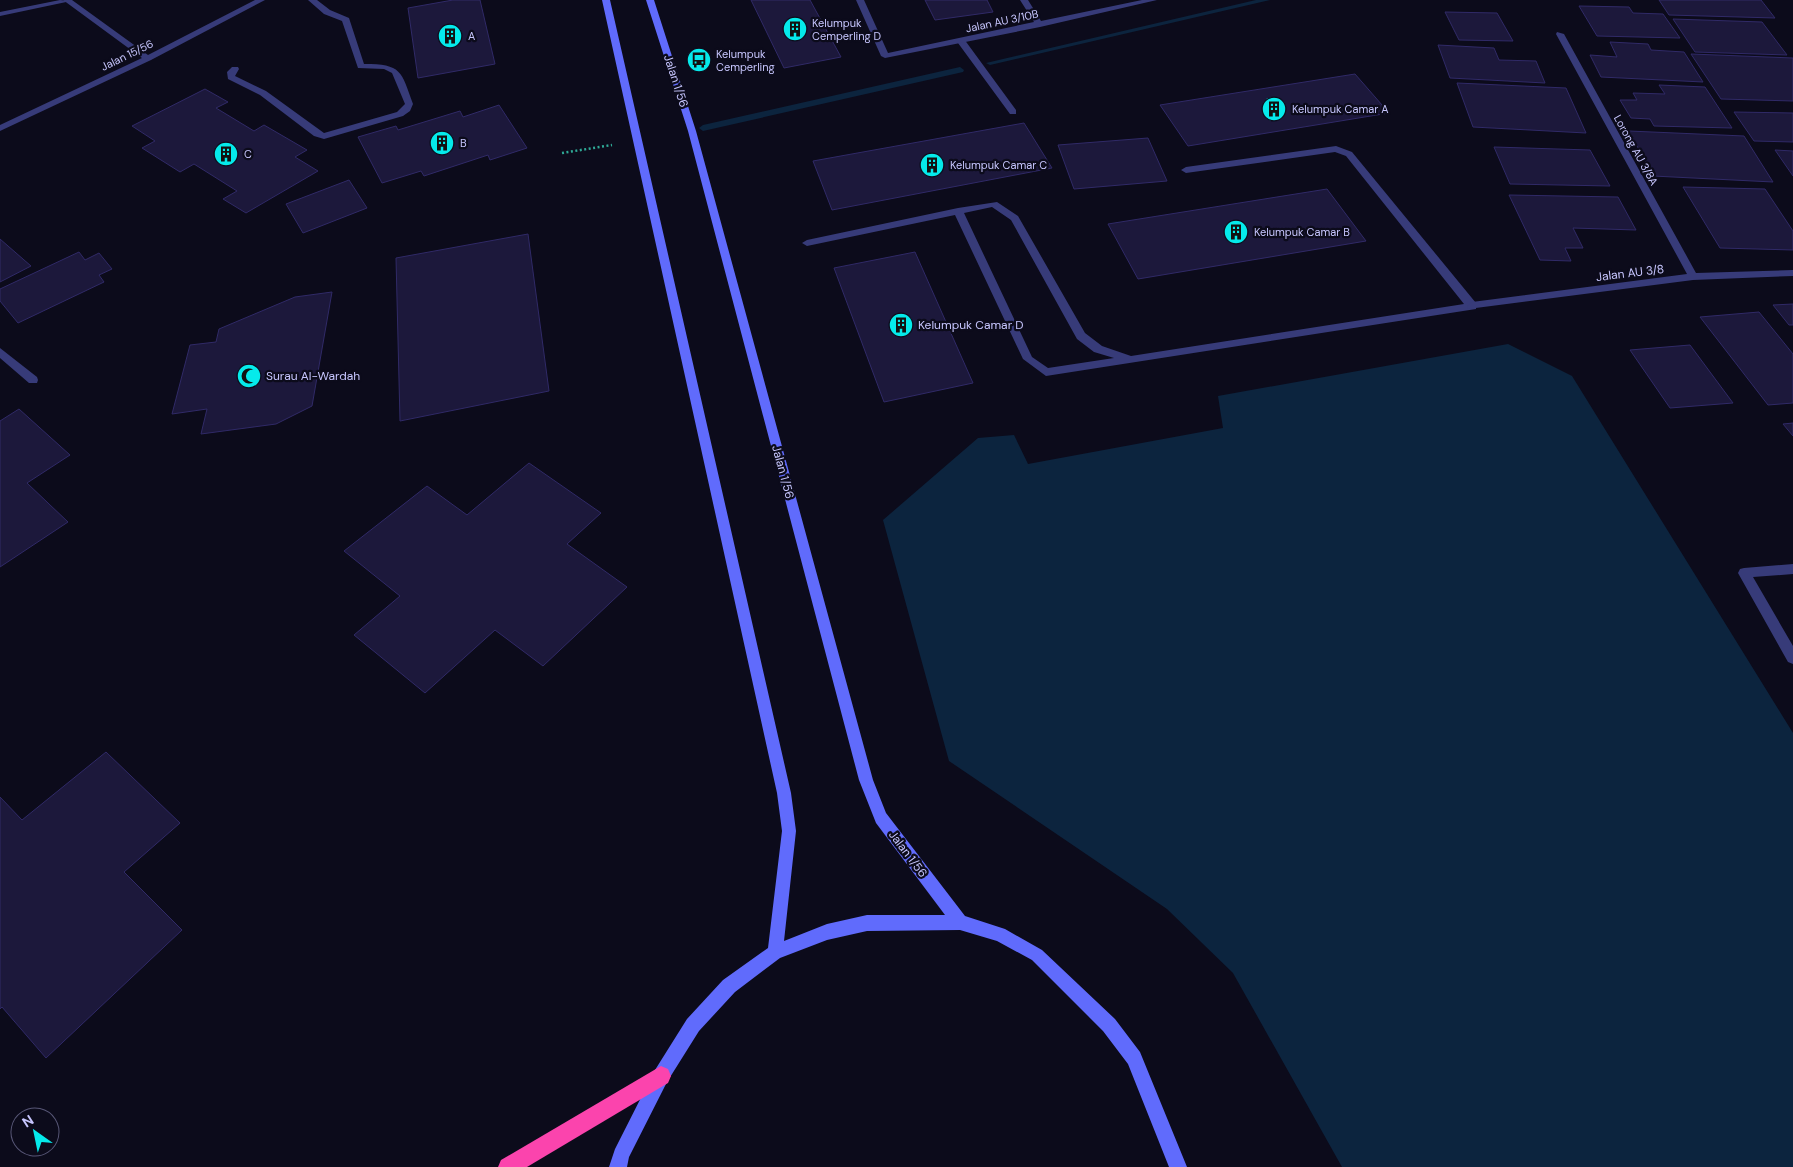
<svg xmlns="http://www.w3.org/2000/svg" width="1793" height="1167" font-family="'DM Sans',sans-serif">
<style>
.water{fill:#0c243e}
.lines{fill:none;stroke-linecap:round;stroke-linejoin:round}
.stream{fill:#0c243e;fill-rule:evenodd}
.building{fill:#1c183b;stroke:#302a67}
.path{stroke:#2fa996;stroke-width:2.5;stroke-dasharray:2 2.5;stroke-linecap:butt}
.lane{fill:#373b79;fill-rule:evenodd}
.street{fill:#373b79;fill-rule:evenodd}
.secondary{fill:#606bfc;fill-rule:evenodd}
.highway{fill:#fb44ad;fill-rule:evenodd}
.labels{text-anchor:middle;dominant-baseline:central;stroke-width:4.5;stroke-linejoin:round;paint-order:stroke}
.far-street-label{font-size:11px;fill:#c7c6fe;stroke:#0c0b1b}
.far-poi-label{font-size:11px;fill:#c7c6fe;stroke:#0c0b1b;text-anchor:start}
.street-label{font-size:12px;fill:#c7c6fe;stroke:#0c0b1b}
.poi-label{font-size:12px;fill:#c7c6fe;stroke:#0c0b1b;text-anchor:start}
</style>
<rect width="100%" height="100%" fill="#0c0b1b"/>
<path class="water" d="M 1508,344 L 1572,376 L 1793,733 L 1793,1167 L 1342,1167 L 1233,973 L 1167,909 L 949,761 L 883,520 L 978,438 L 1014,435 L 1028,464 L 1223,428 L 1218,396 Z"/>
<g class="lines">
<path class="stream" d="M 1256,0 L 1270,0 L 990,65 L 986,63 Z
M 960,67 L 964,70 L 963,72 L 703,131 L 699,128 L 703,125 Z"/>
</g>
<path class="building" d="M 453,0 L 480,0 L 495,64 L 418,78 L 408,8 Z
M 751,0 L 810,0 L 841,57 L 784,68 Z
M 925,0 L 987,0 L 993,12 L 935,20 Z
M 1659,0 L 1761,0 L 1775,18 L 1669,15 Z
M 1579,6 L 1629,7 L 1633,13 L 1663,14 L 1680,38 L 1597,36 Z
M 1445,12 L 1497,13 L 1513,41 L 1459,40 Z
M 1673,19 L 1762,22 L 1787,55 L 1695,52 Z
M 1610,42 L 1648,44 L 1651,50 L 1684,52 L 1703,82 L 1601,77 L 1590,55 L 1617,57 Z
M 1438,45 L 1494,48 L 1499,60 L 1536,61 L 1545,83 L 1450,78 Z
M 1691,54 L 1793,58 L 1793,101 L 1721,99 Z
M 1355,74 L 1389,113 L 1188,146 L 1160,105 Z
M 1457,83 L 1566,88 L 1586,133 L 1473,127 Z
M 1659,85 L 1705,87 L 1732,128 L 1654,126 L 1650,119 L 1631,118 L 1620,100 L 1637,100 L 1633,93 L 1665,94 Z
M 205,89 L 228,102 L 216,108 L 254,131 L 264,125 L 307,150 L 295,157 L 318,171 L 246,213 L 223,199 L 237,191 L 194,164 L 180,172 L 142,148 L 155,141 L 132,126 Z
M 499,105 L 527,148 L 490,160 L 488,155 L 424,176 L 421,171 L 382,183 L 358,137 L 396,126 L 398,130 L 460,111 L 463,117 Z
M 1734,112 L 1793,113 L 1793,142 L 1754,141 Z
M 1024,123 L 1052,168 L 832,210 L 813,161 Z
M 1629,131 L 1744,136 L 1773,182 L 1653,176 Z
M 1148,138 L 1167,181 L 1074,189 L 1058,145 Z
M 1494,147 L 1590,150 L 1610,186 L 1510,184 Z
M 1775,150 L 1793,151 L 1793,176 Z
M 349,180 L 367,208 L 303,233 L 286,204 Z
M 1683,187 L 1765,189 L 1793,231 L 1793,250 L 1720,248 Z
M 1327,189 L 1366,241 L 1138,279 L 1108,224 Z
M 1509,195 L 1618,197 L 1636,230 L 1573,228 L 1583,248 L 1565,248 L 1571,261 L 1540,260 Z
M 528,234 L 549,391 L 400,421 L 396,258 Z
M 0,239 L 31,266 L 0,282 Z
M 79,252 L 85,260 L 99,253 L 112,269 L 99,275 L 104,282 L 18,323 L 0,301 L 0,289 Z
M 915,252 L 973,383 L 884,402 L 834,268 Z
M 332,292 L 312,406 L 276,424 L 201,434 L 207,409 L 172,414 L 190,345 L 216,342 L 219,329 L 295,297 Z
M 1793,304 L 1793,325 L 1789,325 L 1773,305 Z
M 1759,312 L 1793,354 L 1793,403 L 1768,405 L 1700,317 Z
M 1690,345 L 1733,403 L 1670,408 L 1630,350 Z
M 19,409 L 70,455 L 27,483 L 68,522 L 0,567 L 0,421 Z
M 1793,423 L 1793,436 L 1783,424 Z
M 529,463 L 601,513 L 567,544 L 627,587 L 543,666 L 495,630 L 425,693 L 354,635 L 400,596 L 344,551 L 427,486 L 467,515 Z
M 106,752 L 180,823 L 124,872 L 182,930 L 46,1058 L 2,1007 L 0,1009 L 0,797 L 22,820 Z"/>
<g class="lines">
<path class="path" d="M 562,153 L 612,145"/>
<path class="lane" d="M 60,0 L 71,1 L 0,16 L 0,12 Z
M 308,0 L 317,0 L 330,10 L 349,18 L 364,64 C 402,64 401,71 413,104 L 410,111 L 403,116 L 324,139 L 314,136 L 260,95 L 228,79 L 227,72 L 232,67 L 238,67 L 239,69 L 235,76 L 266,91 L 324,133 L 397,112 L 405,104 L 392,73 L 384,69 L 358,68 L 342,21 L 324,14 Z
M 958,39 L 964,39 L 1016,110 L 1016,114 L 1010,114 L 958,43 Z
M 1336,146 L 1352,152 L 1476,303 L 1476,309 L 1046,376 L 1023,359 L 955,215 L 807,246 L 802,243 L 807,240 L 958,208 L 997,202 L 1018,216 L 1085,333 L 1102,346 L 1131,356 L 1464,304 L 1346,156 L 1335,152 L 1186,173 L 1181,170 L 1186,167 ZM 992,207 L 1011,220 L 1077,339 L 1094,352 L 1114,358 L 1048,368 L 1032,357 L 964,213 Z"/>
<path class="street" d="M 63,0 L 72,0 L 148,55 L 255,0 L 265,0 L 151,60 L 0,131 L 0,125 L 142,58 Z
M 856,0 L 864,0 L 888,53 L 1034,22 L 1020,0 L 1028,0 L 1041,21 L 1142,0 L 1157,0 L 1040,27 L 885,58 L 881,56 Z
M 1557,32 L 1564,34 L 1696,273 L 1793,270 L 1793,276 L 1693,280 L 1468,309 L 1467,306 L 1472,302 L 1687,274 L 1556,34 Z
M 0,348 L 37,377 L 38,380 L 37,383 L 29,383 L 0,358 Z
M 1793,564 L 1793,574 L 1753,577 L 1793,646 L 1793,664 L 1788,662 L 1738,573 L 1740,569 L 1744,568 Z"/>
<path class="secondary" d="M 602,0 L 610,0 L 791,793 L 796,831 L 784,941 L 827,924 L 867,915 L 945,915 L 876,823 L 859,780 L 688,131 L 646,0 L 654,0 L 696,131 L 873,780 L 886,813 L 965,916 L 1005,929 L 1042,950 L 1115,1019 L 1140,1052 L 1187,1167 L 1169,1167 L 1128,1064 L 1103,1031 L 1032,960 L 997,941 L 960,930 L 867,931 L 827,940 L 780,958 L 735,992 L 699,1031 L 667,1082 L 629,1157 L 627,1167 L 609,1167 L 615,1149 L 655,1070 L 687,1019 L 723,980 L 768,948 L 782,831 L 777,793 Z"/>
<path class="highway" d="M 661,1066 L 668,1069 L 671,1076 L 668,1083 L 527,1167 L 498,1167 L 501,1160 Z"/>
</g>
<defs>
<g id="building-disc" transform="scale(1.25)"><circle r="9.5" fill="#05eaeb" stroke="#0c0b1b"/><path d="M-4-6H4V6H1V3H-1V6H-4ZM-2.5-4.3h1.7v1.8h-1.7ZM.8-4.3h1.7v1.8H.8ZM-2.5-1h1.7V.8h-1.7ZM.8-1h1.7V.8H.8Z" fill="#111"/></g>
<g id="bus-disc" transform="scale(1.25)"><circle r="9.5" fill="#05eaeb" stroke="#0c0b1b"/><path d="M-5-6H5V4H4V6H2V4H-2V6H-4V4H-5ZM-3.5-4V0h7V-4ZM-3.5 1.2v1.5H-2V1.2ZM2 1.2v1.5H3.5V1.2Z" fill="#111"/></g>
<g id="mosque-disc" transform="scale(1.25)"><circle r="9.5" fill="#05eaeb" stroke="#0c0b1b"/><path d="M3.5-4.9A6 6 0 1 0 3.5 4.9A5 5 0 1 1 3.5-4.9Z" fill="#111"/></g>
</defs>
<g fill-rule="evenodd">
<use href="#building-disc" x="795" y="29"/>
<use href="#building-disc" x="450" y="36"/>
<use href="#bus-disc" x="699" y="60"/>
<use href="#building-disc" x="1274" y="109"/>
<use href="#building-disc" x="442" y="143"/>
<use href="#building-disc" x="226" y="154"/>
<use href="#building-disc" x="932" y="165"/>
<use href="#building-disc" x="1236" y="232"/>
<use href="#building-disc" x="901" y="325"/>
<use href="#mosque-disc" x="249" y="376"/>
</g>
<g class="labels">
<g class="far-street-label">
<text transform="translate(1002 21) rotate(-12)">Jalan AU 3/10B</text>
<text transform="translate(127 55) rotate(-26)">Jalan 15/56</text>
<text transform="translate(1636 150) rotate(61)">Lorong AU 3/8A</text>
</g>
<g class="far-poi-label">
<text x="812" y="23">Kelumpuk<tspan x="812" dy="13">Cemperling D</tspan></text>
<text x="468" y="36">A</text>
<text x="716" y="54">Kelumpuk<tspan x="716" dy="13">Cemperling</tspan></text>
<text x="1292" y="109">Kelumpuk Camar A</text>
<text x="460" y="143">B</text>
<text x="244" y="154">C</text>
<text x="950" y="165">Kelumpuk Camar C</text>
<text x="1254" y="232">Kelumpuk Camar B</text>
</g>
<g class="street-label">
<text transform="translate(676 81) rotate(72)">Jalan 1/56</text>
<text transform="translate(1630 273) rotate(-7)">Jalan AU 3/8</text>
<text transform="translate(783 472) rotate(75)">Jalan 1/56</text>
<text transform="translate(908 854) rotate(53)">Jalan 1/56</text>
</g>
<g class="poi-label">
<text x="918" y="325">Kelumpuk Camar D</text>
<text x="266" y="376">Surau Al-Wardah</text>
</g>
</g>
<g transform="translate(35 1132) rotate(327)"><circle r="24" fill="#0c0b1b" stroke="#575676"/>
<path d="M0-4L9 19L0 12L-9 19Z" fill="#05eaeb"/>
<text y="-8" font-size="14" font-weight="bold" text-anchor="middle" fill="#c7c6fe">N</text>
</g>
</svg>
